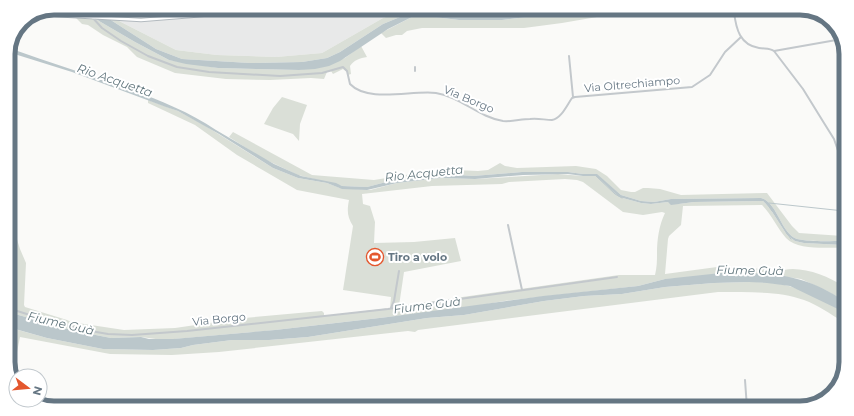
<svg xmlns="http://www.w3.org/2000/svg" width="854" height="416" font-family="Montserrat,sans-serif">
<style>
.built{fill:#e8e9e9}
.green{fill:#dadfd7;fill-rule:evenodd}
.water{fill:#bbc7cb}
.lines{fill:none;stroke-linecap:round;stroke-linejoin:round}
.stream{stroke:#bbc7cb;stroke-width:1}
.secondary-casing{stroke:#b3babf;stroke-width:4.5}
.primary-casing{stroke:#b5babe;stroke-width:5}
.minor{stroke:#c3c8cc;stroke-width:2}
.secondary{stroke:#fff;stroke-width:2.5}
.primary{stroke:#fff;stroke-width:3}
.labels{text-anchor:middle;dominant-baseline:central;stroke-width:4;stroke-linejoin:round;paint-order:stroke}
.street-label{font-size:11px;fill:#657683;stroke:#fff}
.poi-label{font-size:11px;font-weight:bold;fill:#657683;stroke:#fff;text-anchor:start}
.water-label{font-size:12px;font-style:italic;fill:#60757c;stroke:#fff}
.rim{fill:none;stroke:#657683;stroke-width:5}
</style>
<rect width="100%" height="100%" fill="#fafaf8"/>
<path class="built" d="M 100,8 L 404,10 L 383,18 L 322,53 L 276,57 L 217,55 L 176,50 L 121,22 Z"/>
<path class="green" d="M 66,8 L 78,8 L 88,12 L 99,21 L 135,42 L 169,60 L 218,68 L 299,70 L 345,58 L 361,46 L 367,57 C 360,58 354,60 350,66 L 351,74 L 348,75 L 347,72 L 343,69 L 333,74 L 331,71 L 327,72 L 324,79 L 311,78 L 270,80 L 226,79 L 175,73 L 137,57 L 127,47 L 103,35 L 88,25 L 82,24 Z
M 92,8 L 100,8 L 121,22 L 176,50 L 217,55 L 276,57 L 322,53 L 383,18 L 404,10 L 535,11 L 480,14 L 461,14 L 452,11 L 412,12 L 383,24 L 340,52 L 327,58 L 302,62 L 250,63 L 182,59 L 156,49 Z
M 578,11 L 640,12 L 626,12 L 562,23 L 524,28 L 422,28 L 407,31 L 402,35 L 396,35 L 386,38 L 381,33 L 412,17 L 426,16 L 459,20 L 502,20 Z
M 282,97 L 307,105 L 300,124 L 299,141 L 293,134 L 264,124 L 273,108 Z
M 148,100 L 178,111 L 204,125 L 273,168 L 298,178 L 327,183 L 340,188 L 370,190 L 397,183 L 441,178 L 475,179 L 558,174 L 583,176 L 596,176 L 619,197 L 641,203 L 651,204 L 668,202 L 678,204 L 694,202 L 763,201 L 769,207 L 787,235 L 795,241 L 804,243 L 843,245 L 843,248 C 826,247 798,251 786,238 C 777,228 772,215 762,205 L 683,206 L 681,225 L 669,236 L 668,239 L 665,274 L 717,267 L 784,270 C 802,266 828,276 843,286 L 843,300 L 827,291 L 801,279 L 767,274 L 665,279 L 638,286 L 504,301 L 465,308 L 388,317 L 275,330 L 163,340 L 141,337 L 111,338 L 75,331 L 8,312 L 8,293 L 14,293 L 15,275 L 8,241 L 8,211 L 20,249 L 26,263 L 24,305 L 25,307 L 67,320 L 71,322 L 124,330 L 175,328 L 244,318 L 310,312 L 322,311 L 324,313 L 324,316 L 390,308 L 391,297 L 343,290 L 353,226 C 347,217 347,210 349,200 L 297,190 L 237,155 L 195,125 L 148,103 ZM 565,179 L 577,180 L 583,182 L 623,212 L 643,215 L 662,212 L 665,213 C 659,225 657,240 657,253 C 657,261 657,267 655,275 L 619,275 L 399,306 L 404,272 L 461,261 L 455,238 L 414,242 L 374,243 L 375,222 L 370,206 L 363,204 L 362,194 L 432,186 L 502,184 L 509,182 Z
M 233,132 L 312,175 L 374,180 L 418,173 L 455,170 L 478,171 L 488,170 L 500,163 L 505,166 L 517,168 L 576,166 L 596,169 L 607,176 L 621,190 L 631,192 L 635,192 L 643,188 L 648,188 L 660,189 L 681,195 L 767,193 L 792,226 L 799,233 L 843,236 L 843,241 C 830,241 809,242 797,239 C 781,234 778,203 761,198 L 671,199 L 654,202 L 641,201 L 621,195 L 596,174 L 583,174 L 568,172 L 522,172 L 473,176 L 445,174 L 390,181 L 367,187 L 342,186 L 298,175 L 262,158 L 229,137 Z
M 749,282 C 762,282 776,283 789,286 C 807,291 826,302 842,311 L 842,321 C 830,314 818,305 804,300 C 778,290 746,293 718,292 L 418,330 L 415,332 L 408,331 L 219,352 L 172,355 L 110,354 L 20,337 L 16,357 L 19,376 L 16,376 L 16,388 L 9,367 L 11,328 L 47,338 L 103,349 L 153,350 L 181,348 L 193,345 L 232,340 L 269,340 L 308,337 L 427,318 L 464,315 L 544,301 L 584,296 L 622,294 L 665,287 L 714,283 Z"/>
<path class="water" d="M 78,8 L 92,8 L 156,49 L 182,59 L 250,63 L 302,62 L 327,58 L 340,52 L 383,24 L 412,12 L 452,11 L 461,14 L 535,11 L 578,11 L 502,20 L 459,20 L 426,16 L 412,17 L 388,29 L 340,61 L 329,66 L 315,69 L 299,70 L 218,68 L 186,64 L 169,60 L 135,42 L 99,21 L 88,12 Z
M 9,48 C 50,63 91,75 131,90 C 162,101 189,112 216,130 L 274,164 L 301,176 L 336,183 L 342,186 L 367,187 L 390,181 L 445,174 L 473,176 L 522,172 L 568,172 L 583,174 L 597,174 L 621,195 L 641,201 L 654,202 L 671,199 L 761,198 C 778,203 781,234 797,239 C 809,242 830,241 843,241 L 843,245 L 804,243 L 795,241 L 787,235 L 769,207 L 763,201 L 694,202 L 671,205 L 668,202 L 651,204 L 641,203 L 619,197 L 596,176 L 583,176 L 568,174 L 523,175 L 475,179 L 441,178 L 397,183 L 367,190 L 342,189 L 327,183 L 298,178 L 273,168 L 219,134 L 178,111 L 166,107 L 72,72 L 8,52 Z
M 721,273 C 747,273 776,272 801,280 C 816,284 830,292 843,300 L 842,311 L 790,286 L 767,283 L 749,282 L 714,283 L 665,287 L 622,294 L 584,296 L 544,301 L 464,315 L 427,318 L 308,337 L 269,340 L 232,340 L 193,345 L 181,348 L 153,350 L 103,349 L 47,338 L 8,327 L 8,312 L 75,331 L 111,338 L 141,337 L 149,339 L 173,339 L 275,330 L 388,317 L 543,296 L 638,286 L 665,279 Z"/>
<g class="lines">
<path class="stream" d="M 596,176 L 615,194 L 622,198
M 769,203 L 844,211
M 767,204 L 772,211
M 786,232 L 791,239"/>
<g class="secondary-casing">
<path id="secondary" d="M 38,14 L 141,20 L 191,16 L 263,9"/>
</g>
<g class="primary-casing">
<path id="primary" d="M 8,239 C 21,278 11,319 9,359 L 9,369"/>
</g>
<path class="minor" d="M 232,12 L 239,9
M 734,12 C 736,29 740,45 759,48 C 765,49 770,48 774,51 L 803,89 L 824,123 L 834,139 L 844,168
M 92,17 L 102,28 L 121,41 L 148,56 L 177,67 L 209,72 L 280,76 L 322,73 L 343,67 L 347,71 L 350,84 C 368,103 412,90 436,93 C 461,97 478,117 503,121 C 512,122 521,119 530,119 C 538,118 545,120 552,120 C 561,119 567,105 572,98 L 575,97 L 692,87 L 710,75 L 725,52 L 741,37
M 774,51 L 842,39
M 569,56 L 573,97
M 415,71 L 415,67
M 508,225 L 522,290
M 8,269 L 9,305 L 13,308
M 391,308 L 394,301 L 399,271
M 14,310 L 49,321 L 85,330 L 108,334 L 132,335 L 187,331 L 388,309 L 617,277
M 745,380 L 747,408"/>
<use href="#secondary" class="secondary"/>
<use href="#primary" class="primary"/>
</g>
<defs>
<g id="stadium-ring" transform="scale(0.9)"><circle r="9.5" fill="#fff" stroke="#e4572e" stroke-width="1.5"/><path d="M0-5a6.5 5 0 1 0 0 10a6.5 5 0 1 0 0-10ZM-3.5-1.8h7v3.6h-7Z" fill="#e4572e"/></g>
</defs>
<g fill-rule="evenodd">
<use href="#stadium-ring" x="375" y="257"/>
</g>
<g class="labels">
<g class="street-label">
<text transform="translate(632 84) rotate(-5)">Via Oltrechiampo</text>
<text transform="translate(469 99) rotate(23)">Via Borgo</text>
<text transform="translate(219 319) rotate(-6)">Via Borgo</text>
</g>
<g class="poi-label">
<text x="388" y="257">Tiro a volo</text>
</g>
<g class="water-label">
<text transform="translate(115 80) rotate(19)">Rio Acquetta</text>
<text transform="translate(424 173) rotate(-6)">Rio Acquetta</text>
<text transform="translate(750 270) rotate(1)">Fiume Guà</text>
<text transform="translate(427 305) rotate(-7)">Fiume Guà</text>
<text transform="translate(61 323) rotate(13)">Fiume Guà</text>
</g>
</g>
<path d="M0 0H854V416H0ZM54 15H800A39 39 0 0 1 839 54V362A39 39 0 0 1 800 401H54A39 39 0 0 1 15 362V54A39 39 0 0 1 54 15Z" fill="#fff" fill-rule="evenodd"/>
<path class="rim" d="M54 15H800A39 39 0 0 1 839 54V362A39 39 0 0 1 800 401H54A39 39 0 0 1 15 362V54A39 39 0 0 1 54 15Z"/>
<g transform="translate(28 388) rotate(106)"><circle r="19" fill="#ffffff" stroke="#c1c8cd"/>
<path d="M0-3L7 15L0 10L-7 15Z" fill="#e4572e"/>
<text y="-6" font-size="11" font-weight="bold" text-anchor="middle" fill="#657683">N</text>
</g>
</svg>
